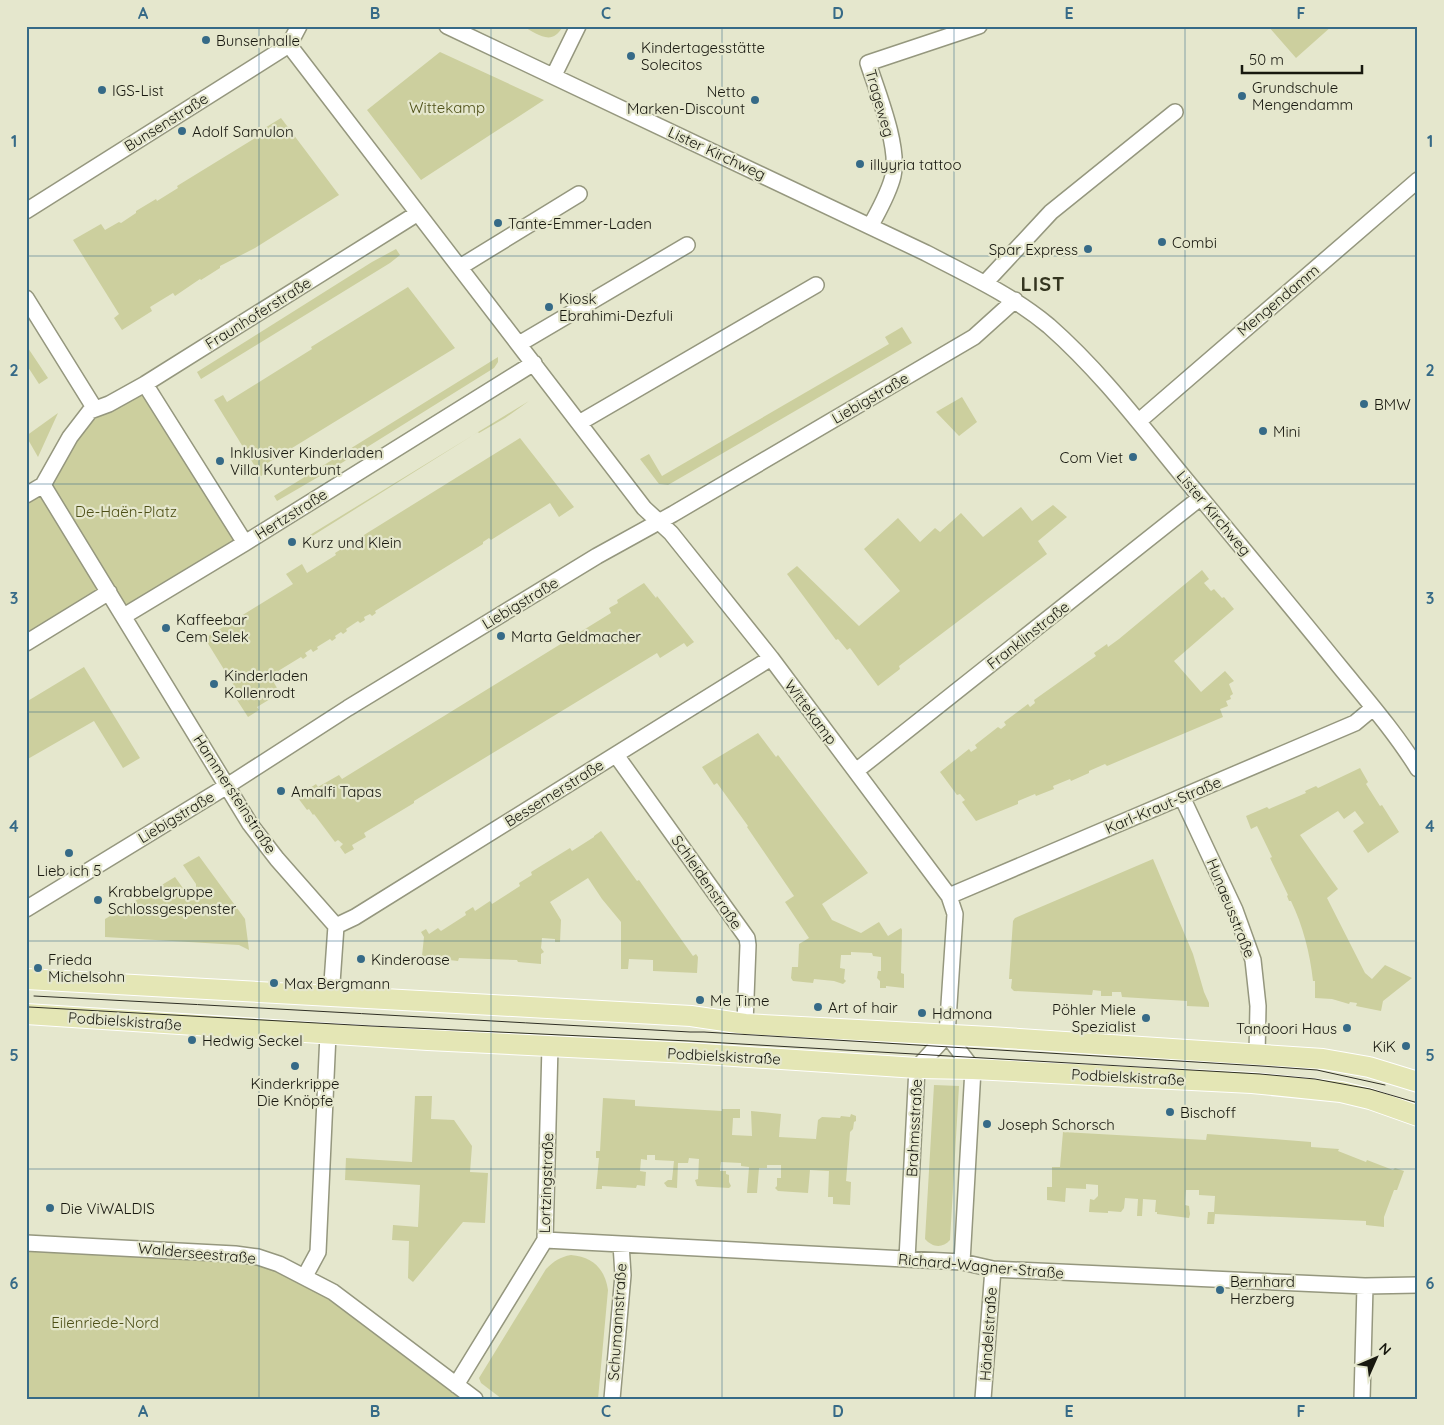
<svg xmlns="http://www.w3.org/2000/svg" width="1444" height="1425" font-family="Quicksand,sans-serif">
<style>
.green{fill:#cccf9e}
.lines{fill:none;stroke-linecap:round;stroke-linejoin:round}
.minor-casing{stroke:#95977e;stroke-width:18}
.major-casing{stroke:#fff;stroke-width:22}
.minor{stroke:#fff;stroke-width:15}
.major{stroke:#e4e6b5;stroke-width:20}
.tram{stroke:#2f2f24;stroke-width:1}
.grid{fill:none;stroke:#366a87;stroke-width:1;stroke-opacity:0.55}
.poi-dot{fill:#366a87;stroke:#e5e7cd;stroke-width:2}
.labels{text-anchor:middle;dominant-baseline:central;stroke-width:4.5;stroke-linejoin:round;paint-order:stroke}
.poi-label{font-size:15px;fill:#18180f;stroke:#e5e7cd;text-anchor:start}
.street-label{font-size:15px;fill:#18180f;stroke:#e5e7cd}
.park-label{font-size:15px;fill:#4d4f16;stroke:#e5e7cd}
.district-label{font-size:20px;font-weight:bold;letter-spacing:1px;fill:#343520;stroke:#e5e7cd}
.neatline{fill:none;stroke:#366a87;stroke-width:2}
.grid-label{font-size:16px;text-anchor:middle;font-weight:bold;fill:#366a87}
</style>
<rect width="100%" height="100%" fill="#e5e7cd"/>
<path class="green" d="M 522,26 L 563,26 C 552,47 538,34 522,26 Z
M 1268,26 L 1332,26 L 1296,58 Z
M 440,52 L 544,100 L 421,180 L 367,110 Z
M 281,118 L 339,195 L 255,248 L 220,266 L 220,268 L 201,280 L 200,279 L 175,296 L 173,293 L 150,307 L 152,311 L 122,330 L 114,318 L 119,314 L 73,240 L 101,224 L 105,230 L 119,222 L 121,223 L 136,213 L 136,211 L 156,199 L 157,201 L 178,188 L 177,186 L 257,137 L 255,134 Z
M 396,249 L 400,255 L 390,263 L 201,379 L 197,372 L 372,262 Z
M 408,287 L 455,348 L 266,464 L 270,470 L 261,476 L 214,400 L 223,395 L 227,402 L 312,349 L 311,347 Z
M 902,327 L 912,343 L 668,485 L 659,484 L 640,459 L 649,454 L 662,476 L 889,344 L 885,337 Z
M 26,345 L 48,378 L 39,384 L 26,364 Z
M 498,357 L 498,362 L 494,368 L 332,469 L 277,501 L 274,496 Z
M 145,384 L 245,543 L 124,616 L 109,593 L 26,643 L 26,495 L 90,411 Z
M 962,397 L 977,422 L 959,436 L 936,412 Z
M 529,401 L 505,418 L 479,433 L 478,432 L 306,540 L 305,538 Z
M 58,413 L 38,457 L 26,436 Z
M 520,438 L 574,507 L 559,517 L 550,503 L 491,540 L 489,538 L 483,542 L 483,544 L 375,611 L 376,613 L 372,616 L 370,614 L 364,617 L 365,620 L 360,623 L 358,621 L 346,629 L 347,631 L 343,634 L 341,632 L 335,636 L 336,638 L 332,641 L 330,639 L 317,647 L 318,649 L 313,652 L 311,649 L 305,653 L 307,656 L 303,659 L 301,657 L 270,676 L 280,693 L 257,707 L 259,710 L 248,717 L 237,700 L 241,697 L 207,642 L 204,643 L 202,640 L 293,584 L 286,574 L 302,564 L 307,573 L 336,555 L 335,553 Z
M 1053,505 L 1067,517 L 1038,541 L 1047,554 L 899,666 L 900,669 L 878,686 L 850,648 L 847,650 L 838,639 L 836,640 L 787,574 L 797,566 L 859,626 L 900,591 L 864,549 L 898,518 L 920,542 L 935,528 L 940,532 L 961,513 L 983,537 L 1021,507 L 1032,521 Z
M 1202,570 L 1209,579 L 1204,583 L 1211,591 L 1214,589 L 1222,598 L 1224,597 L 1234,609 L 1174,661 L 1201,692 L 1225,671 L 1234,681 L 1229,684 L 1233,694 L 1230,696 L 1231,699 L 1226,701 L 1228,706 L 1220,709 L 1223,717 L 1107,766 L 1105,764 L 1089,771 L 1089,773 L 1071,781 L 1070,779 L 1053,786 L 1054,789 L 1036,796 L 1035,794 L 1018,801 L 1018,804 L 976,821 L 962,802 L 965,800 L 960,794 L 957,795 L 940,772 L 969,749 L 971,752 L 977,748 L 975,745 L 998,727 L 1001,729 L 1006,725 L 1004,722 L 1028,704 L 1030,707 L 1035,703 L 1034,700 L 1096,656 L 1094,653 L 1107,644 L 1108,647 L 1119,639 Z
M 644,583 L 656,598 L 657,596 L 694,642 L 687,647 L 684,643 L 660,658 L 657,653 L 414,801 L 414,803 L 364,833 L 366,837 L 352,845 L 354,849 L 345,854 L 340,847 L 343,844 L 338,840 L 335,842 L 314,814 L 313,815 L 309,809 L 307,810 L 295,794 L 305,788 L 307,790 L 316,784 L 318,787 L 339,775 L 342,779 L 611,613 L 609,608 L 618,603 L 617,600 Z
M 84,667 L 140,758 L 123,768 L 94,721 L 26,760 L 26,702 Z
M 758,733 L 776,757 L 778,755 L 868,873 L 822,904 L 832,920 L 861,933 L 879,922 L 888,936 L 901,928 L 902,930 L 901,973 L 904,974 L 904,988 L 886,986 L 886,988 L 880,988 L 880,981 L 877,978 L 878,971 L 881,971 L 881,957 L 873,956 L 872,953 L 851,952 L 851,955 L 841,955 L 840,968 L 845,969 L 844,979 L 846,981 L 843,984 L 834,981 L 814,979 L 813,983 L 793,981 L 791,978 L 792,967 L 798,967 L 799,944 L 809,938 L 785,902 L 794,896 L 747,827 L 748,826 L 717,783 L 714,785 L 702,767 Z
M 1360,768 L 1368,782 L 1366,784 L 1380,806 L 1382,805 L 1399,832 L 1368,853 L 1353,831 L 1364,823 L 1355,811 L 1344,819 L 1338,811 L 1300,835 L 1338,889 L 1327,898 L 1365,973 L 1372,979 L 1385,965 L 1412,978 L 1383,1001 L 1381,1011 L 1356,1006 L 1357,1003 L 1350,1002 L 1349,1004 L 1332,999 L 1315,998 L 1315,981 L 1313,981 C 1310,953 1303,926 1291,901 L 1289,901 L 1287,896 L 1288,895 L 1270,858 L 1272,857 L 1257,826 L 1251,829 L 1246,816 L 1267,807 L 1269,809 L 1306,793 L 1305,791 L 1316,786 L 1318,788 Z
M 601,831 L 637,881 L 639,880 L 693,956 L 696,954 L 698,957 L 697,973 L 653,971 L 653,960 L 629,959 L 628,969 L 621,969 L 621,922 L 602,899 L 588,878 L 550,902 L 561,920 L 560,942 L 555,942 L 555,939 L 542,938 L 541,948 L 544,952 L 541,954 L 541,964 L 518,962 L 517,960 L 459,958 L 458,961 L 449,960 L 449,957 L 422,956 L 424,937 L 421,932 L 426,929 L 429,934 L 438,928 L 441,931 L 466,915 L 465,912 L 473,907 L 475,911 L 490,901 L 492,904 L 520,886 L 519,883 L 532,875 L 531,872 L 570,848 L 572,851 L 594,837 L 594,836 Z
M 199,856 L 245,919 L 249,950 L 239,945 L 105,937 L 105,919 L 175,877 L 185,891 L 186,901 L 196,900 L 196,884 L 183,865 Z
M 1153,859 L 1193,954 L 1204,992 L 1209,1003 L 1209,1007 L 1187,1006 L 1187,1001 L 1122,997 L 1121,992 L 1112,992 L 1112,996 L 1101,996 L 1101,991 L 1093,990 L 1092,995 L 1014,991 L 1011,988 L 1012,979 L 1009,979 L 1013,921 L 1015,918 Z
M 934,1085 L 959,1086 L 950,1240 C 942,1249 932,1247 925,1239 Z
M 415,1096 L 432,1096 L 431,1119 L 454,1120 L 472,1146 L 470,1172 L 488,1173 L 485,1223 L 463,1222 L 413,1282 L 408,1278 L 409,1241 L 392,1240 L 393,1225 L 418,1227 L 420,1185 L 345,1180 L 346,1158 L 412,1162 Z
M 603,1098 L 635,1100 L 635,1106 L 722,1111 L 722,1109 L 740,1109 L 740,1118 L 733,1118 L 732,1135 L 752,1136 L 751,1111 L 781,1114 L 779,1137 L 816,1139 L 818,1120 L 822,1117 L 840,1118 L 841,1116 L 850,1117 L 851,1114 L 856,1116 L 856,1121 L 854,1122 L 853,1129 L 850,1132 L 846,1181 L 851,1182 L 850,1205 L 833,1204 L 833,1197 L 828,1197 L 829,1171 L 810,1170 L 808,1193 L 778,1191 L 775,1188 L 777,1186 L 777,1178 L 781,1178 L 781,1165 L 767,1165 L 767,1168 L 759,1168 L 757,1193 L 747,1193 L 749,1167 L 741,1166 L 741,1163 L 721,1162 L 720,1171 L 726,1171 L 726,1174 L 729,1175 L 729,1182 L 731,1186 L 729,1188 L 697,1186 L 695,1180 L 698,1179 L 699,1159 L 689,1158 L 688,1163 L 678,1163 L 677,1188 L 667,1187 L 664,1183 L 668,1180 L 672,1180 L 674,1161 L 655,1160 L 655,1155 L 647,1155 L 647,1160 L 641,1159 L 640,1171 L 646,1172 L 645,1186 L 637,1185 L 636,1188 L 602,1186 L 602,1189 L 596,1189 L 599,1158 L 596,1158 L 596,1151 L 600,1151 Z
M 1063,1132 L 1206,1140 L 1207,1134 L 1311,1142 L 1311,1147 L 1339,1149 L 1338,1151 L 1366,1162 L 1367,1160 L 1393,1170 L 1395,1168 L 1404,1171 L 1397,1190 L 1394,1190 L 1384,1217 L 1384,1227 L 1366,1225 L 1366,1221 L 1215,1214 L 1214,1224 L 1207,1224 L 1208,1212 L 1214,1212 L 1215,1196 L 1199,1195 L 1199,1190 L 1186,1190 L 1185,1205 L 1189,1206 L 1190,1214 L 1189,1218 L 1157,1214 L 1157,1212 L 1155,1212 L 1156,1200 L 1143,1199 L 1142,1216 L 1137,1216 L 1138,1199 L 1125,1198 L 1124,1208 L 1121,1212 L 1108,1211 L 1108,1213 L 1089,1212 L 1090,1199 L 1094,1200 L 1098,1196 L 1098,1185 L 1086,1184 L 1086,1189 L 1066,1188 L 1065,1202 L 1047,1200 L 1047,1187 L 1052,1187 L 1052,1167 L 1060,1167 Z
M 26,1243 L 279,1264 L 474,1399 L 26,1399 Z
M 571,1255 C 593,1257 605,1269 608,1290 L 598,1399 L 502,1399 L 481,1383 L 479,1378 L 546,1269 C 554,1261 560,1257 571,1255 Z"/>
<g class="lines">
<g class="minor-casing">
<path id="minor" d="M 447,26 L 926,253 C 968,275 1012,295 1049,326 C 1107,377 1151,439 1201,498 C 1247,554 1294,610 1340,667 C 1367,700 1395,732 1418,769
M 289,45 L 644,508 L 671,533 L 771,658 L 949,896 L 955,914 L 947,1035
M 554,75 L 578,26
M 26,211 L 289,45 L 299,26
M 871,225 C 879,210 889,193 893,176 C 900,147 877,91 868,63 L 979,26
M 460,267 L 579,194
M 985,283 L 1051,212 L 1175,112
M 26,298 L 95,409
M 519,344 L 687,245
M 145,384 L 245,543
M 1139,421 L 1418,180
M 579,423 L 816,285
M 43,485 L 250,824 L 277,859 L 336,926 L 331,997
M 26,495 L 43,485 L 70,437 L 90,411 L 109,404 L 145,384 L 418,213
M 124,616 L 245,543 L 534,363
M 26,643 L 109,592
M 616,755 L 747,938 L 748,945 L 745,1024
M 856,771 L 1200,498
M 1182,797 L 1235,910 L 1253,960 L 1258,1006 L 1257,1055
M 949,896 L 1355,723 L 1373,708
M 26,909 L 227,786 L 348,708 L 597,556 L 673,514 L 974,337 L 1015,300
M 336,926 L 355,917 L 771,658
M 947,1035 L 973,1069 L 962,1262
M 545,1240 L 962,1262 L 993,1269 L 1365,1286 L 1418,1285
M 26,1243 L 235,1254 L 258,1257 L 279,1264 L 333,1292 L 475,1399
M 907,1259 L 917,1068 L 947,1035
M 305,1276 L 318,1252 L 328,1034
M 456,1385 L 545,1240 L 550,1046
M 612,1399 L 623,1275 L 621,1244
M 983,1399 L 993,1269
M 1362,1399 L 1365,1286"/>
</g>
<g class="major-casing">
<path id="major" d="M 26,979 L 691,1016 L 745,1024 L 990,1037 L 1323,1059 L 1369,1067 L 1418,1082
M 26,1014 L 428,1040 L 689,1053 L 917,1068 L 973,1069 L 1252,1083 L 1341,1092 L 1370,1099 L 1418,1116"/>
</g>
<use href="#minor" class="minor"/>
<use href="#major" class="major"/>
<path class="tram" d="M 34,996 C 252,1007 471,1020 690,1032 L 704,1032 L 1261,1066 L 1317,1070 L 1385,1085
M 29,1007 L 371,1026 L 689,1041 L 1260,1074 L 1315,1079 L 1370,1089 L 1418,1103"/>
</g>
<path class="grid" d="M 259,26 L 259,1399M 491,26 L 491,1399M 722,26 L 722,1399M 954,26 L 954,1399M 1185,26 L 1185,1399M 26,256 L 1418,256M 26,484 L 1418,484M 26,712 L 1418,712M 26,941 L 1418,941M 26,1169 L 1418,1169"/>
<g class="poi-dot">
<circle cx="206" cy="40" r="5"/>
<circle cx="631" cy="56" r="5"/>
<circle cx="102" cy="90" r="5"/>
<circle cx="1242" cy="96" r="5"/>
<circle cx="755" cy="100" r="5"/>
<circle cx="182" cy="131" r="5"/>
<circle cx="860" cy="164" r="5"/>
<circle cx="498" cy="223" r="5"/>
<circle cx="1162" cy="242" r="5"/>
<circle cx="1088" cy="249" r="5"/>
<circle cx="549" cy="307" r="5"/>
<circle cx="1364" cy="404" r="5"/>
<circle cx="1263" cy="431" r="5"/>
<circle cx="1133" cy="457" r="5"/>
<circle cx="220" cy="461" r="5"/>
<circle cx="292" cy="542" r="5"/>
<circle cx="166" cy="628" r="5"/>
<circle cx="501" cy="636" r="5"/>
<circle cx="214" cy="684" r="5"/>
<circle cx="281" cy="791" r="5"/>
<circle cx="69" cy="853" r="5"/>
<circle cx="98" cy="900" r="5"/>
<circle cx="361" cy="959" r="5"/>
<circle cx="38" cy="968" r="5"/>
<circle cx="274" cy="983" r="5"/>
<circle cx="700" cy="1000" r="5"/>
<circle cx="818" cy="1007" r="5"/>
<circle cx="922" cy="1013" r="5"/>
<circle cx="1146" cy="1018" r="5"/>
<circle cx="1347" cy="1028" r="5"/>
<circle cx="192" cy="1040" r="5"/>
<circle cx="1406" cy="1046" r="5"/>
<circle cx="295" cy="1066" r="5"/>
<circle cx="1170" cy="1112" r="5"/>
<circle cx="987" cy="1124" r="5"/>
<circle cx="50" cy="1208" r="5"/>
<circle cx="1220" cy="1290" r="5"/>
</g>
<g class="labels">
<g class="poi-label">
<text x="216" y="40">Bunsenhalle</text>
<text x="641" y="47">Kindertagesstätte<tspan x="641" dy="17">Solecitos</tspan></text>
<text x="1252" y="87">Grundschule<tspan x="1252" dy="17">Mengendamm</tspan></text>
<text x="112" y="90">IGS-List</text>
<text x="745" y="91" text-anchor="end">Netto<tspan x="745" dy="17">Marken-Discount</tspan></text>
<text x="192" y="131">Adolf Samulon</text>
<text x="870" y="164">illyyria tattoo</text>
<text x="508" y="223">Tante-Emmer-Laden</text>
<text x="1172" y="242">Combi</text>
<text x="1078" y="249" text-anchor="end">Spar Express</text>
<text x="559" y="298">Kiosk<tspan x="559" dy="17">Ebrahimi-Dezfuli</tspan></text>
<text x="1374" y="404">BMW</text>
<text x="1273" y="431">Mini</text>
<text x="230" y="452">Inklusiver Kinderladen<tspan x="230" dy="17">Villa Kunterbunt</tspan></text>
<text x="1123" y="457" text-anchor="end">Com Viet</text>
<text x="302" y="542">Kurz und Klein</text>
<text x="176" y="619">Kaffeebar<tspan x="176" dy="17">Cem Selek</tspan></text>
<text x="511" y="636">Marta Geldmacher</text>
<text x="224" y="675">Kinderladen<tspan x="224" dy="17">Kollenrodt</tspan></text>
<text x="291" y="791">Amalfi Tapas</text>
<text x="69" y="870" text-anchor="middle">Lieb ich 5</text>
<text x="108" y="891">Krabbelgruppe<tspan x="108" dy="17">Schlossgespenster</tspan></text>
<text x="48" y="959">Frieda<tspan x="48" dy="17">Michelsohn</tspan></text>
<text x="371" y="959">Kinderoase</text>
<text x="284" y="983">Max Bergmann</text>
<text x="710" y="1000">Me Time</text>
<text x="828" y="1007">Art of hair</text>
<text x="1136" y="1009" text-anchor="end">Pöhler Miele<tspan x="1136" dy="17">Spezialist</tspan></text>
<text x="932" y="1013">Hdmona</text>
<text x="1337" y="1028" text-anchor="end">Tandoori Haus</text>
<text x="202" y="1040">Hedwig Seckel</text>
<text x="1396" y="1046" text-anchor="end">KiK</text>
<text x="295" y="1083" text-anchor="middle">Kinderkrippe<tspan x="295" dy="17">Die Knöpfe</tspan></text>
<text x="1180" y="1112">Bischoff</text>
<text x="997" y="1124">Joseph Schorsch</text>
<text x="60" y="1208">Die ViWALDIS</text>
<text x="1230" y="1281">Bernhard<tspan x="1230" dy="17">Herzberg</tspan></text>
</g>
<g class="street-label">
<text transform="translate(880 103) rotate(74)">Trageweg</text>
<text transform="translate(166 122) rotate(-32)">Bunsenstraße</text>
<text transform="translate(717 153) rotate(25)">Lister Kirchweg</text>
<text transform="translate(1278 300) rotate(-40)">Mengendamm</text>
<text transform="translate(258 313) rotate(-32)">Fraunhoferstraße</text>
<text transform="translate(870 398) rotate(-30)">Liebigstraße</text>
<text transform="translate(1214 513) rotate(50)">Lister Kirchweg</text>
<text transform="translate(291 514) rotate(-32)">Hertzstraße</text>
<text transform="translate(520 603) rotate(-31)">Liebigstraße</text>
<text transform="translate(1028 635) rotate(-38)">Franklinstraße</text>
<text transform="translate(811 712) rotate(53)">Wittekamp</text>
<text transform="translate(554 793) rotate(-32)">Bessemerstraße</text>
<text transform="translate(235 794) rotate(57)">Hammersteinstraße</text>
<text transform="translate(1163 805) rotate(-23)">Karl-Kraut-Straße</text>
<text transform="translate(176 817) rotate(-31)">Liebigstraße</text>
<text transform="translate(707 882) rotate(55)">Schleidenstraße</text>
<text transform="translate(1231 908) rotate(68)">Hunaeusstraße</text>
<text transform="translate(125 1021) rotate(4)">Podbielskistraße</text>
<text transform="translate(724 1056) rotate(3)">Podbielskistraße</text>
<text transform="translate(1128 1077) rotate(3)">Podbielskistraße</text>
<text transform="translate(914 1128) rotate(-87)">Brahmsstraße</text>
<text transform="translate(546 1183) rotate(-88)">Lortzingstraße</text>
<text transform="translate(197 1253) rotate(5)">Walderseestraße</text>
<text transform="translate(981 1266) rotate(5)">Richard-Wagner-Straße</text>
<text transform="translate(617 1322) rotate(-86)">Schumannstraße</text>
<text transform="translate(988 1334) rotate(-86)">Händelstraße</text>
</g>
<g class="park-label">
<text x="447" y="107">Wittekamp</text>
<text x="126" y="511">De-Haën-Platz</text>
<text x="105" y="1322">Eilenriede-Nord</text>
</g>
<g class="district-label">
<text x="1043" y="283">LIST</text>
</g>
</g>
<rect width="1444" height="1425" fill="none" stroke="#e5e7cd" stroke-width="55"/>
<g transform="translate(1376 1358) rotate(45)" stroke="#e5e7cd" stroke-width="4" paint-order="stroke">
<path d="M0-4L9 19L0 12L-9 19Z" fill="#18180f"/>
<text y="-8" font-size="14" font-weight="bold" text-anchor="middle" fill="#18180f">N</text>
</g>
<path d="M1242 65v8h120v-8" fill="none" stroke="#18180f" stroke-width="2.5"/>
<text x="1249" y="65" font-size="15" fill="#18180f" stroke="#e5e7cd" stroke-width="4" paint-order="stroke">50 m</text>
<rect x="28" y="28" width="1388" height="1370" class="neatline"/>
<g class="grid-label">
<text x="143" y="19">A</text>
<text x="375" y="19">B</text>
<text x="606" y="19">C</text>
<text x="838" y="19">D</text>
<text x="1069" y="19">E</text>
<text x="1301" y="19">F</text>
<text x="14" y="147">1</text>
<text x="1430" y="147">1</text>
<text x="14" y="376">2</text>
<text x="1430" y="376">2</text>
<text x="14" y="604">3</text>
<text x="1430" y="604">3</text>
<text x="14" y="832">4</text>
<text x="1430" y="832">4</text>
<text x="14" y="1061">5</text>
<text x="1430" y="1061">5</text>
<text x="14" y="1289">6</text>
<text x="1430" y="1289">6</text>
<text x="143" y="1417">A</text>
<text x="375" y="1417">B</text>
<text x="606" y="1417">C</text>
<text x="838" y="1417">D</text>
<text x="1069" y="1417">E</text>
<text x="1301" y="1417">F</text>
</g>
</svg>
